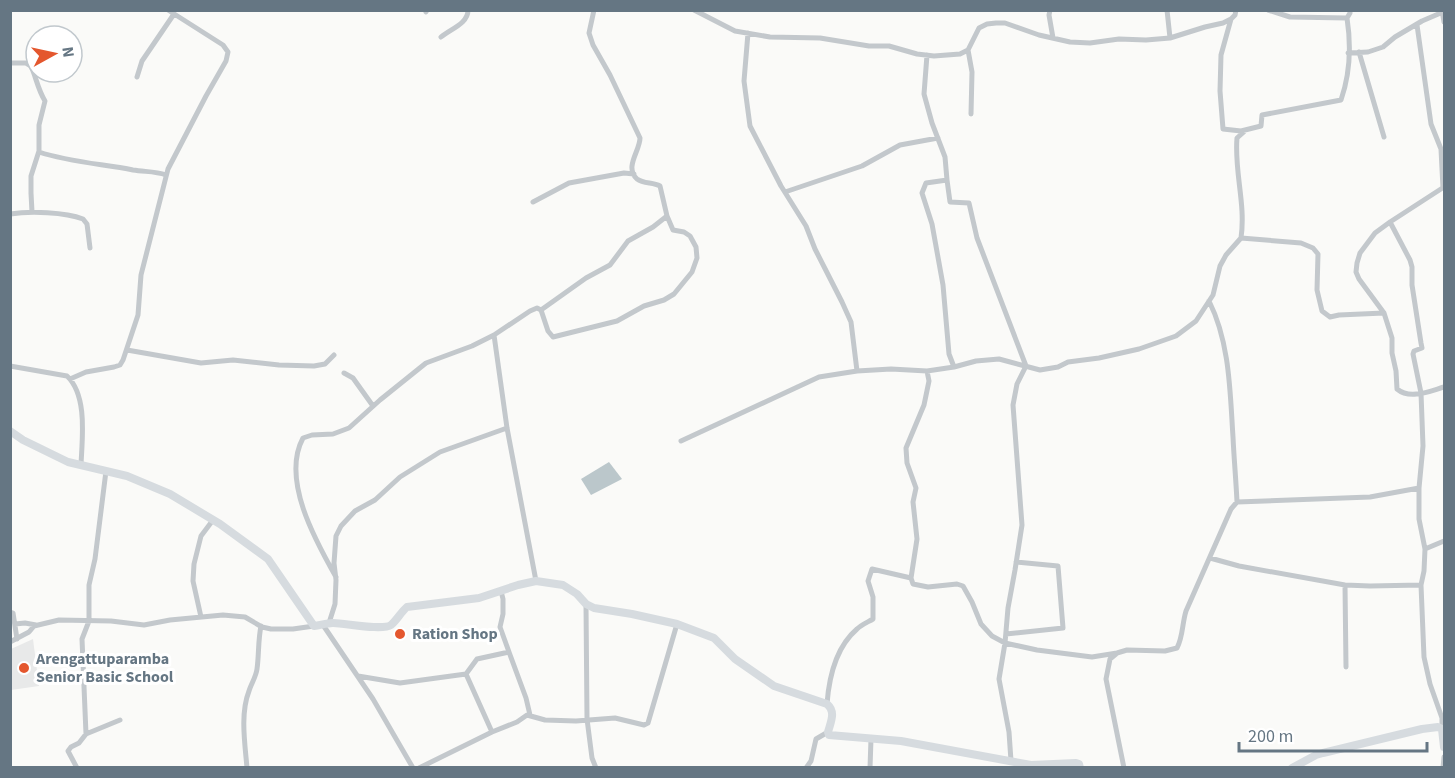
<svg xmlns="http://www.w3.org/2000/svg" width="1455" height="778" font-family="'Source Sans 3',sans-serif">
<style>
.built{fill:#e8e9e9}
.water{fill:#bbc7cb}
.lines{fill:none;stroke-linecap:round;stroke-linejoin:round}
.minor{stroke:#c3c8cc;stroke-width:5}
.secondary{stroke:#d6dbdf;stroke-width:8}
.poi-dot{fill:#e4572e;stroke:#fff;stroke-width:2}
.labels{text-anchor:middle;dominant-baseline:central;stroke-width:6;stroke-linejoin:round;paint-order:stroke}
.poi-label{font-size:16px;font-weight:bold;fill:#657683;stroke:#fff;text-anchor:start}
</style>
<rect width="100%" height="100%" fill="#fafaf8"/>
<path class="built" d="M 33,639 L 39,686 L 11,690 L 11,649 Z"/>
<path class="water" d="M 609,462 L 622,479 L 591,495 L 581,479 Z"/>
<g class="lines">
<path class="minor" d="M 694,10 L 735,31 L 770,37 L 820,38 L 869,46 L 889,46 L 917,54 L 934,56 L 960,54 L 968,50 L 979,28 L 987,24 L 996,23 L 1005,23 L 1039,35 L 1070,42 L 1090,43 L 1119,39 L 1146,40 L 1170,38 L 1205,27 L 1223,23 L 1231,19 L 1235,15 L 1236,10
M 1050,10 L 1049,15 L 1053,38
M 1167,10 L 1170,38
M 1268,10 L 1290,17 L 1347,18 L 1350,13 L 1350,10
M 1442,10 L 1444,22
M 426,12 L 427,10
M 1231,19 L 1221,55 L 1220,91 L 1223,129 L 1241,131 L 1261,126 L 1262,115 L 1341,100 C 1350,74 1351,44 1347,18
M 1417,25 L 1431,124 L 1441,149 L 1443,188
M 748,33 L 744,81 L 750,126 L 781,186 L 806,226 L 815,249 L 842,302 L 851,322 L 857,371
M 441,37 C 450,29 468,24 468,10
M 968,50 L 972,72 L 971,114
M 1359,52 L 1384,137
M 1348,53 L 1368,52 L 1383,47 L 1395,37 L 1422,21 L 1443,12
M 927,55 L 924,94 L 932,123 L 945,157 L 947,180
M 10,63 L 26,63 L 31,66 C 36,77 38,90 45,101 L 39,125 L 39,151 L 31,176 L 31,193 L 32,212
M 137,77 L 142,61 L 174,14
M 39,152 C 69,162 102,164 133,170 C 145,172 155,171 166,175
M 1444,187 L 1390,222 L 1375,233 L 1360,253 L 1357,263 L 1356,272 L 1359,279 L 1384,313 L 1392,338 L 1392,353 L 1396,371 L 1397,389 C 1410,400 1430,391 1444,387
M 785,192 L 862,166 L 900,145 L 938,138
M 533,202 L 569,183 L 624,173 L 634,174
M 10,214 C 30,211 65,212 83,219 L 87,224 L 90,248
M 1390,222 L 1410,260 L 1412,267 L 1412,285 L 1421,343 L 1422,348 L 1414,351 L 1413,354 L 1421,393 L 1423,446 L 1419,488 L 1419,519 L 1425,549
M 1241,238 L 1301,243 L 1313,248 L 1318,254 L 1317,290 L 1322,311 L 1330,317 L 1339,315 L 1384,313
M 541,310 L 586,278 L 610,265 L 628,241 L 653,227 L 667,216
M 127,350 L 201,363 L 233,360 L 279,365 L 314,366 L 325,364 L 334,355
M 10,366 L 67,376 C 88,396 82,439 81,465
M 954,367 L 949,354 L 943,285 L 932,224 L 922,193 L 926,183 L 947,180 L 950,202 L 969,203 L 977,238 L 1026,366 L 1017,384 L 1013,405 L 1022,525 L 1015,570 L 1008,608 L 1005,643 L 999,679 L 1009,732 L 1011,761
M 927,371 L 929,381 L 924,405 L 906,448 L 907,463 L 916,488 L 913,502 L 917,539 L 911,578 L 913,584 L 928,587 L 957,584 L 963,586 L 972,602 L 981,624 L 992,636 L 1005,643 L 1037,650 L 1092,657 L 1117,653 L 1127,650 L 1165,651 L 1177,648 C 1183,637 1182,624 1186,611 L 1231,509 L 1237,502 C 1236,480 1234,459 1233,437 C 1230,392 1230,343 1209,301
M 344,373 L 353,378 L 373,406
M 70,379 L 86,372 L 114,367 L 120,365 L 123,360 L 138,315 L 141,275 L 168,169 L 206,96 L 226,61 L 228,52 L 223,45 L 168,10
M 681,441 L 819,377 L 857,371 L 891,369 L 927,371 L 954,367 L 976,361 L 999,359 L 1040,370 L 1058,367 L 1068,362 L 1099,358 L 1139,349 L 1176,336 L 1196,321 L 1213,295 L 1220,266 L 1226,255 L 1241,238 C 1246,204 1234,171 1237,138 L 1246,130
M 106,471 L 95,559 L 89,585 L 89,621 L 82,639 L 86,734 L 120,720
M 1237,502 L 1370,497 L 1419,488
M 1210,558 L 1239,566 L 1345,585 L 1370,586 L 1421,585
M 336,577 C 315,540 281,479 303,438 L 312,435 L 333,434 L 349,428 L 380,400 L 426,363 L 472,346 L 494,335
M 536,581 L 507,428 L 494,335 L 530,311 L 537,308 L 541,310 L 548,331 L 553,337 L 617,321 L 644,306 L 664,300 L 674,294 L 692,272 L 697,258 L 696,247 L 690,236 L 684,232 L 673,230 L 667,216 L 660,186 C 653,182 644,184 637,179 C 624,167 640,151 640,138 L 610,75 L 593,45 L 589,33 L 594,10
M 1345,585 L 1346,667
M 501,591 L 503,599 L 503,614 L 500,627 L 509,652
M 586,604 L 587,719 L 592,758 L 596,768
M 10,612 L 13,613 L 17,639
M 201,617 L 193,581 L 194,564 L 201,536 L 213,520
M 329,623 L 335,604 L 336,580 L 334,563 L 336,536 L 341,526 L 355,511 L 375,500 L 400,477 L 440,452 L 507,428
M 15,624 L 25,623 L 36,625
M 323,625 L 373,699 L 413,768
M 1006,634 L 1063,628 L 1058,566 L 1016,562
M 10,642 L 29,632 L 34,626 L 59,620 L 111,621 L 144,625 L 170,620 L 223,615 L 245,617 L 262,627 L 271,629 L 293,629 L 314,626
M 1116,654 L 1110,659 L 1106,679 L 1124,768
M 466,674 L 477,659 L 509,652 L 526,698 L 530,715
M 358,676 L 400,683 L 466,674 L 492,732
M 827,704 C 829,677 836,647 857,629 C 861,625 868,622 873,619 L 873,597 L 868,581 L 872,569 L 911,578
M 1442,729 L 1442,718 L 1430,684 L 1424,657 L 1421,585 L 1424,571 L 1425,549 L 1444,541
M 77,768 L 68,751 L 71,747 L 79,743 L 86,734
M 247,768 C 245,744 240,714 249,691 C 251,684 256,677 257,669 C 259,655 258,640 261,626
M 419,768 L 492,732 L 517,722 L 527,715 L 545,720 L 576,721 L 615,718 L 644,725 L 648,723 L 677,624
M 806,768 L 811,761 L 816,739 L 828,732
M 870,768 L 871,739
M 1443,768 L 1444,757"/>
<path class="secondary" d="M 10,431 L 23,440 L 68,462 L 127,476 L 170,494 L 220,524 L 268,559 L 314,626 C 321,625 327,623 333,623 C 345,623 382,631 391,625 C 397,620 401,612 407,607 L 479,598 L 518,585 L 536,581 L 563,585 L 577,594 L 586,604 L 594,608 L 632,614 L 677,624 L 714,638 L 735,659 L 774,686 L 827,704 C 836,712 831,721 828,732 L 829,735 L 901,741 L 1031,765 L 1076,763 L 1079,764 L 1080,768
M 1292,768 L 1316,755 L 1323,753 L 1422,729 L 1438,727 L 1442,729 L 1444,747"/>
</g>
<g class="poi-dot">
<circle cx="400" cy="634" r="6"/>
<circle cx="24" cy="668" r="6"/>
</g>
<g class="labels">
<g class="poi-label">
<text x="412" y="634">Ration Shop</text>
<text x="36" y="659">Arengattuparamba<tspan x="36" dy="18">Senior Basic School</tspan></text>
</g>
</g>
<rect width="1455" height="778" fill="none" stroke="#657683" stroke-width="24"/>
<g transform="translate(54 54) rotate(82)"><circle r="28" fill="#ffffff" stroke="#c1c8cd" stroke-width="1.5"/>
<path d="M0-4.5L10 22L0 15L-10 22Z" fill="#e4572e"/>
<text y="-9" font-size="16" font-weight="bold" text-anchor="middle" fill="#657683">N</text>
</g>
<path d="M1239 742v9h188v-9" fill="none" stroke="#657683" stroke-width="3"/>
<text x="1248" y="742" font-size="18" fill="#657683" stroke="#ffffff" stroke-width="4.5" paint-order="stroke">200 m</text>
</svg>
